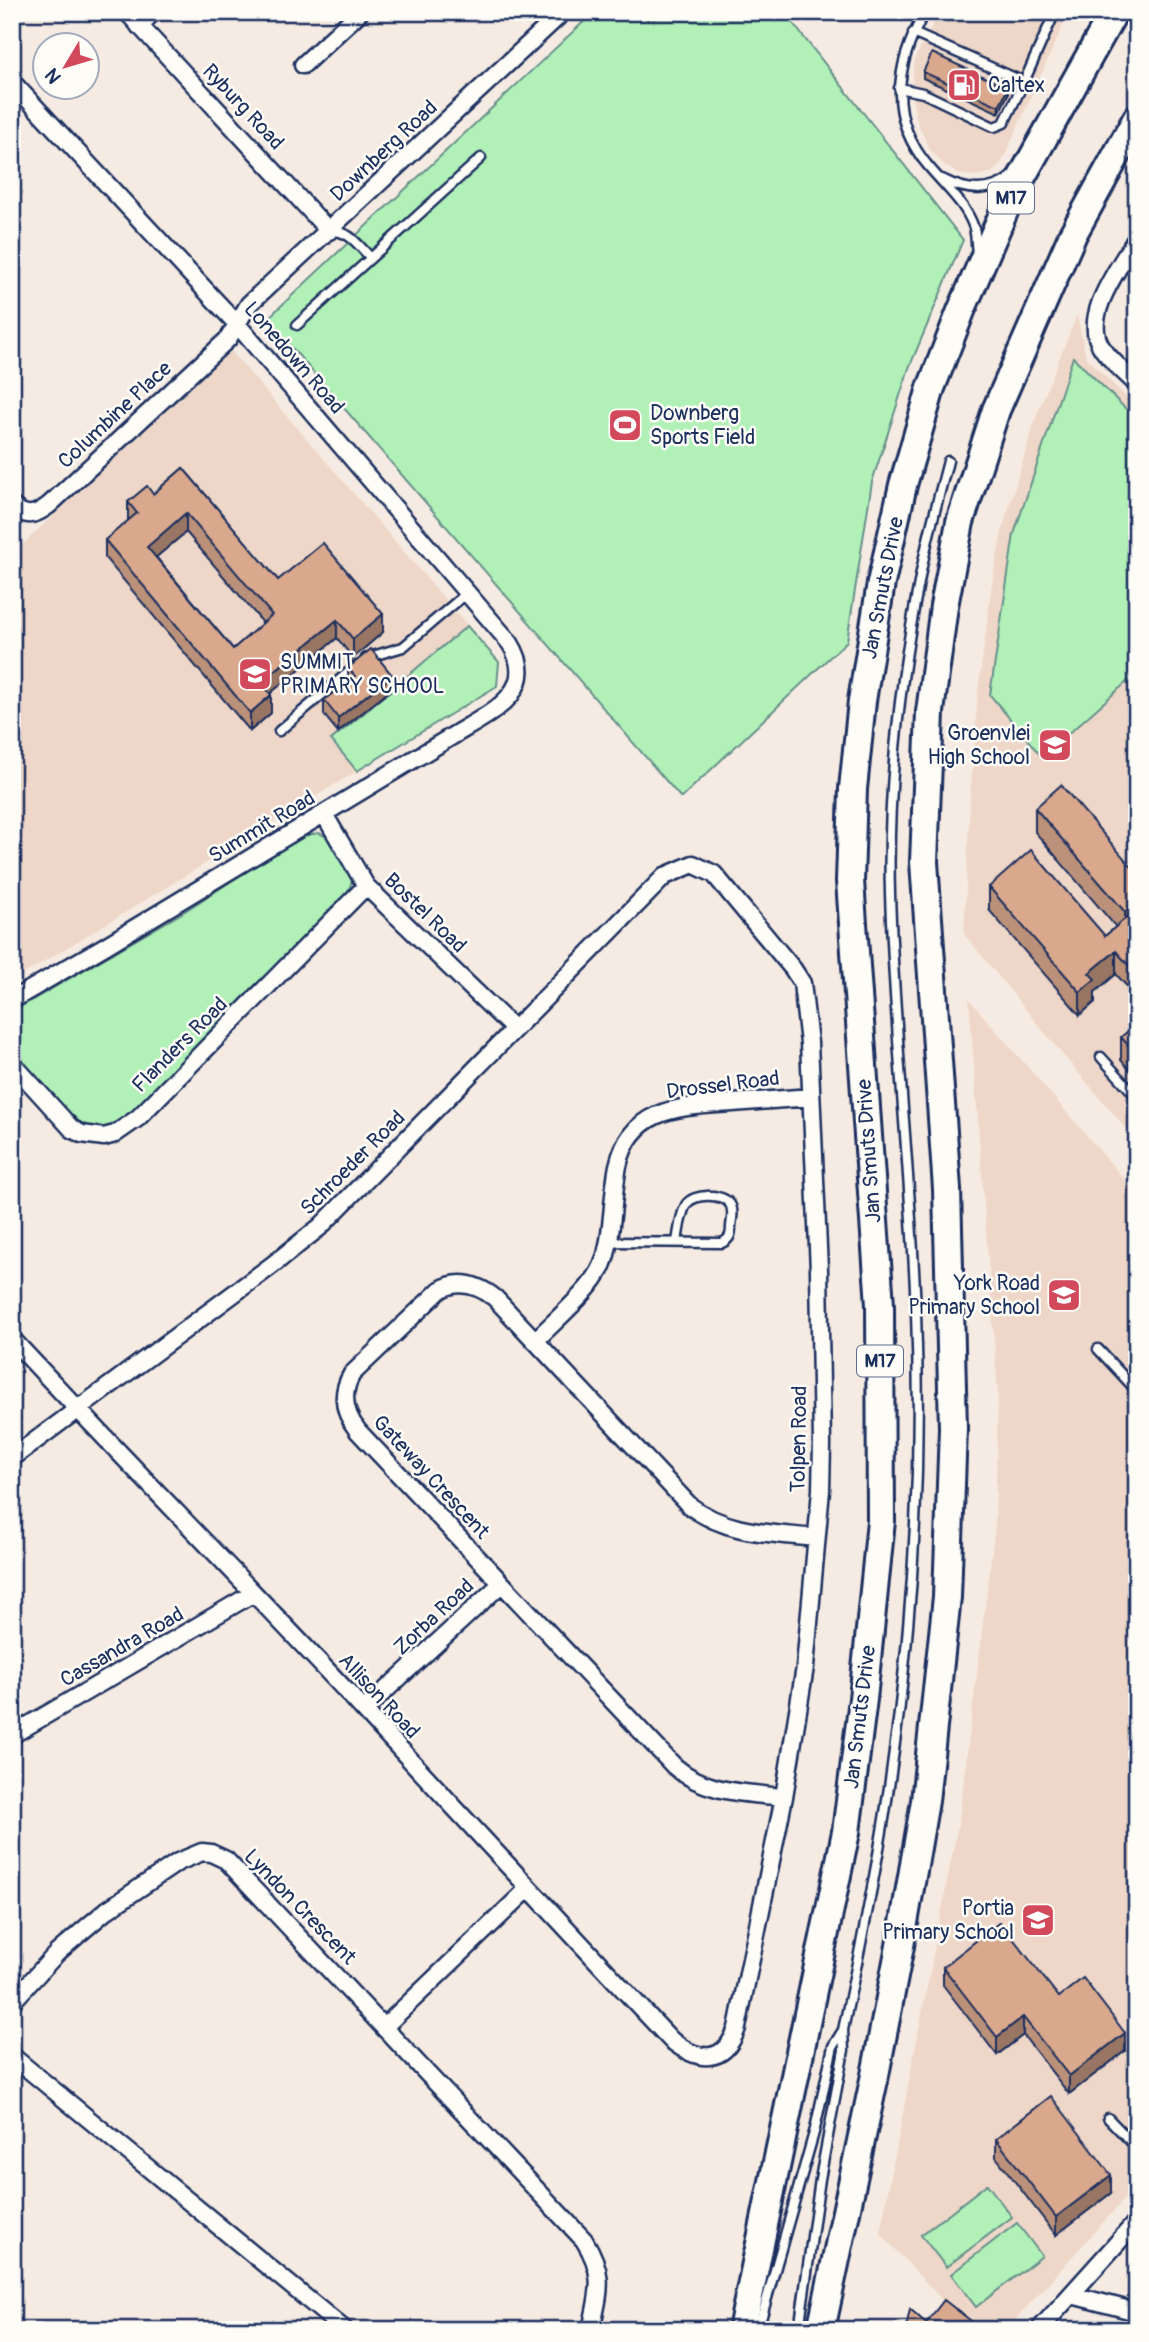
<svg xmlns="http://www.w3.org/2000/svg" width="1149" height="2342" font-family="Pangolin,sans-serif">
<style>
.built{fill:#eed7c8}
.green{fill:#b1f1b8;stroke:#66908b;stroke-width:2}
.lines{fill:none;stroke-linecap:round;stroke-linejoin:round}
.lane-casing{stroke:#1b2f5e;stroke-width:13}
.street-casing{stroke:#1b2f5e;stroke-width:21}
.primary-casing{stroke:#1b2f5e;stroke-width:32}
.lane{stroke:#fdfcf7;stroke-width:8}
.street{stroke:#fdfcf7;stroke-width:16}
.primary{stroke:#fdfcf7;stroke-width:26}
.wall{fill:#bb9179;stroke:#1b2f5e;stroke-width:2;fill-rule:evenodd}
.shaded-wall{fill:#997663;stroke:#1b2f5e;stroke-width:2}
.building{fill:#daa98d;stroke:#1b2f5e;stroke-width:2;fill-rule:evenodd}
.labels{text-anchor:middle;dominant-baseline:central;stroke-width:5;stroke-linejoin:round;paint-order:stroke}
.shield{fill:#fdfcf7;stroke:#5f6c8c;stroke-width:2}
.shield-label{font-size:19px;font-weight:bold;fill:#1b2f5e}
.poi-label{font-size:21px;fill:#1b2f5e;stroke:#fdfcf7;text-anchor:start}
.street-label{font-size:21px;fill:#1b2f5e;stroke:#fdfcf7}
</style>
<rect width="100%" height="100%" fill="#f6ebe2"/>
<filter id="ink" filterUnits="userSpaceOnUse"><feTurbulence type="fractalNoise" baseFrequency=".0143" numOctaves="2"/><feDisplacementMap in="SourceGraphic" scale="14" xChannelSelector="R" yChannelSelector="G"/><feConvolveMatrix kernelMatrix="1 2 1 2 8 2 1 2 1" color-interpolation-filters="sRGB"/></filter>
<g filter="url(#ink)">
<path class="built" d="M 939,12 L 1069,12 L 1002,162 L 993,172 L 975,176 L 958,174 L 943,164 L 929,149 L 917,121 L 912,98 L 913,69 L 916,56 Z
M 1077,315 L 1086,357 L 1137,408 L 1137,1141 L 1058,1049 L 964,934 L 970,799 L 978,692 L 993,576 L 1003,527 L 1038,411 Z
M 231,351 L 499,662 L 497,686 L 12,981 L 12,554 Z
M 969,999 L 1137,1194 L 1137,2185 L 1006,2330 L 970,2330 L 880,2233 L 959,1819 L 995,1526 L 998,1395 Z"/>
<path class="green" d="M 594,12 L 641,12 L 648,20 L 652,16 L 654,19 L 661,12 L 784,12 L 963,240 L 909,368 L 872,482 L 847,641 L 681,798 L 267,319 Z
M 1073,357 L 1137,420 L 1137,688 L 1129,680 L 1042,757 L 990,695 L 1014,534 Z
M 467,626 L 499,662 L 497,686 L 357,771 L 331,740 L 370,708 L 347,680 L 369,662 L 392,689 Z
M 319,833 L 331,839 L 353,878 L 347,895 L 124,1120 C 112,1127 101,1132 87,1126 C 70,1119 27,1067 12,1051 L 12,1012 L 182,913 L 301,836 Z
M 987,2184 L 1012,2217 L 946,2267 L 921,2235 Z
M 1017,2223 L 1042,2256 L 976,2307 L 951,2274 Z"/>
<g class="lines">
<g class="lane-casing">
<path id="lane" d="M 925,12 C 895,64 887,118 929,167 C 945,186 966,204 974,228 C 976,236 976,246 977,254
M 1024,82 L 1055,12
M 899,88 L 923,93 L 994,127 L 1004,123 L 1024,82 L 913,33
M 942,179 C 965,191 990,194 1011,177
M 331,231 C 349,230 359,246 370,257
M 297,325 L 481,158
M 366,658 L 403,647 L 467,593
M 279,731 L 356,666
M 1101,1057 L 1137,1097
M 607,1242 L 722,1243 C 730,1239 731,1235 731,1226 C 732,1219 734,1210 730,1204 C 722,1193 693,1193 686,1205 C 680,1215 679,1231 677,1242
M 1098,1349 L 1137,1391
M 1108,2118 L 1137,2148
M 758,2330 L 815,2129 L 833,2046 L 843,2030
M 799,2330 L 820,2179 L 844,2050 L 843,2030 C 861,1945 879,1859 891,1773 C 913,1622 922,1466 916,1313 C 911,1173 894,1033 890,893 C 887,788 900,680 920,577 C 927,538 938,500 948,461"/>
</g>
<g class="street-casing">
<path id="street" d="M 127,12 L 329,231
M 139,26 L 153,12
M 303,65 L 360,12
M 12,82 L 236,323 L 510,643 C 542,694 485,715 449,738 L 105,946 L 12,1000
M 1137,237 C 1121,266 1080,316 1102,348 C 1111,361 1125,373 1137,384
M 12,506 C 26,518 35,516 49,505 L 228,339 L 249,304 L 563,12
M 324,814 L 366,886 L 514,1029
M 12,1063 L 72,1129 L 82,1134 L 104,1137 L 115,1134 L 138,1118 L 366,886
M 12,1339 C 129,1465 249,1586 365,1711 C 467,1821 568,1931 671,2040 C 697,2061 724,2066 737,2028 L 784,1797 L 805,1667 L 821,1490 L 822,1444 L 819,1270 L 809,1043 L 802,983 L 793,969 L 714,874 L 693,864 L 665,876 L 320,1227 L 271,1266 L 12,1458
M 535,1341 C 554,1321 592,1290 602,1266 C 613,1242 612,1194 618,1166 C 631,1106 681,1107 732,1103 C 758,1101 785,1099 811,1097
M 364,1710 L 501,1584
M 12,1735 L 252,1594
M 784,1797 C 744,1793 705,1793 674,1766 L 358,1431 C 344,1413 340,1394 352,1374 L 440,1290 C 459,1279 478,1285 495,1298 L 690,1506 C 727,1534 771,1533 816,1538
M 12,2002 L 57,1953 L 80,1933 L 107,1910 L 178,1862 L 202,1852 L 211,1853 L 226,1860 L 584,2240 C 606,2275 599,2292 591,2330
M 384,2027 L 528,1889
M 12,2056 L 345,2330
M 1072,2295 L 1137,2312
M 1039,2330 L 1137,2221"/>
</g>
<g class="primary-casing">
<path id="primary" d="M 742,2330 L 846,1832 L 863,1699 L 881,1521 L 880,1305 L 850,881 L 853,789 L 862,701 L 881,583 L 903,485 L 931,388 L 961,311 L 1009,200 L 1114,12
M 821,2330 L 875,2075 L 900,1946 L 925,1801 L 947,1597 L 953,1428 L 947,1189 L 924,862 L 930,712 L 944,606 L 960,522 L 996,410 L 1073,234 L 1137,118"/>
</g>
<use href="#lane" class="lane"/>
<use href="#street" class="street"/>
<use href="#primary" class="primary"/>
</g>
<path class="wall" d="M 923,72 L 1008,94 L 999,113 L 923,78 Z
M 183,468 L 278,580 L 383,632 L 353,658 L 337,638 L 270,693 L 271,713 L 250,731 L 105,558 L 105,540 L 128,521 L 128,502 L 153,494 ZM 186,532 L 263,623 L 233,649 L 156,557 Z
M 348,668 L 392,689 L 338,732 L 324,715 L 324,700 L 348,681 Z
M 1035,808 L 1137,873 L 1137,926 L 1135,927 L 1137,929 L 1137,998 L 1116,974 L 1095,992 L 1095,1002 L 1080,1015 L 989,910 L 989,887 L 1105,936 L 1116,927 L 1035,832 Z
M 1137,1024 L 1137,1078 L 1121,1060 L 1121,1037 Z
M 943,1967 L 1059,1997 L 1125,2051 L 1069,2094 L 1023,2035 L 997,2055 L 943,1985 Z
M 1137,2052 L 1137,2078 L 1133,2073 L 1133,2054 Z
M 996,2139 L 1111,2193 L 1056,2235 L 996,2157 Z"/>
<path class="shaded-wall" d="M 1008,88 L 1008,94 L 999,113 L 999,106 Z
M 186,513 L 186,532 L 147,565 L 147,547 Z
M 383,614 L 383,632 L 353,658 L 353,639 Z
M 337,620 L 337,638 L 261,701 L 261,682 Z
M 392,675 L 392,689 L 338,732 L 338,718 Z
M 271,695 L 271,713 L 250,731 L 250,713 Z
M 1137,902 L 1137,926 L 1125,936 L 1125,912 Z
M 1116,951 L 1116,974 L 1095,992 L 1095,1002 L 1080,1015 L 1080,992 L 1089,973 Z
M 1023,2017 L 1023,2035 L 997,2055 L 997,2037 Z
M 1125,2033 L 1125,2051 L 1069,2094 L 1069,2076 Z
M 1111,2175 L 1111,2193 L 1056,2235 L 1056,2217 Z"/>
<path class="building" d="M 932,53 L 1008,88 L 999,106 L 923,72 Z
M 183,468 L 278,580 L 323,543 L 383,614 L 353,639 L 337,620 L 261,682 L 271,695 L 250,713 L 105,540 L 137,513 L 128,502 L 147,486 L 153,494 ZM 186,513 L 272,615 L 233,649 L 147,547 Z
M 371,649 L 392,675 L 338,718 L 324,700 L 355,676 L 348,668 Z
M 1061,785 L 1137,873 L 1137,902 L 1125,912 L 1035,808 Z
M 1031,850 L 1105,936 L 1127,917 L 1137,929 L 1137,975 L 1116,951 L 1089,973 L 1095,979 L 1080,992 L 989,887 Z
M 1137,1024 L 1137,1055 L 1121,1037 Z
M 1000,1922 L 1059,1997 L 1083,1978 L 1125,2033 L 1069,2076 L 1023,2017 L 997,2037 L 943,1967 Z
M 1051,2096 L 1111,2175 L 1056,2217 L 996,2139 Z
M 944,2300 L 979,2327 L 977,2330 L 907,2330 L 906,2328 L 910,2309 L 926,2323 Z"/>
</g>
<defs>
<g id="fuel-square" transform="scale(1.75)"><rect x="-9" y="-9" width="18" height="18" rx="4" fill="#d1495b" stroke="#fdfcf7"/><path d="M-5.5-6h7V0h2V4h1.3V-2.5L3-4.5l.8-.8L6-3V5H2.5V1h-1V6h-7ZM-4.2-4.7v3.2H.2V-4.7Z" fill="#fff"/></g>
<g id="stadium-square" transform="scale(1.75)"><rect x="-9" y="-9" width="18" height="18" rx="4" fill="#d1495b" stroke="#fdfcf7"/><path d="M0-5a6.5 5 0 1 0 0 10a6.5 5 0 1 0 0-10ZM-3.5-1.8h7v3.6h-7Z" fill="#fff"/></g>
<g id="school-square" transform="scale(1.75)"><rect x="-9" y="-9" width="18" height="18" rx="4" fill="#d1495b" stroke="#fdfcf7"/><path d="M0-5L7-2L0 1L-7-2ZM-4 1L0 2.5L4 1V4Q0 6-4 4Z" fill="#fff"/></g>
</defs>
<g fill-rule="evenodd">
<use href="#fuel-square" x="964" y="85"/>
<use href="#stadium-square" x="625" y="425"/>
<use href="#school-square" x="255" y="674"/>
<use href="#school-square" x="1055" y="745"/>
<use href="#school-square" x="1064" y="1295"/>
<use href="#school-square" x="1038" y="1920"/>
</g>
<g class="labels">
<g class="shield">
<rect x="988" y="182.5" width="46" height="31" rx="5"/>
<rect x="857" y="1345.5" width="46" height="31" rx="5"/>
</g>
<g class="shield-label">
<text x="1011" y="198">M17</text>
<text x="880" y="1361">M17</text>
</g>
<g class="poi-label">
<text x="988" y="85">Caltex</text>
<text x="650" y="413">Downberg<tspan x="650" dy="24">Sports Field</tspan></text>
<text x="280" y="662">SUMMIT<tspan x="280" dy="24">PRIMARY SCHOOL</tspan></text>
<text x="1030" y="733" text-anchor="end">Groenvlei<tspan x="1030" dy="24">High School</tspan></text>
<text x="1040" y="1283" text-anchor="end">York Road<tspan x="1040" dy="24">Primary School</tspan></text>
<text x="1014" y="1908" text-anchor="end">Portia<tspan x="1014" dy="24">Primary School</tspan></text>
</g>
<g class="street-label">
<text transform="translate(243 107) rotate(47)">Ryburg Road</text>
<text transform="translate(384 151) rotate(-43)">Downberg Road</text>
<text transform="translate(294 358) rotate(49)">Lonedown Road</text>
<text transform="translate(115 415) rotate(-43)">Columbine Place</text>
<text transform="translate(883 588) rotate(-79)">Jan Smuts Drive</text>
<text transform="translate(262 827) rotate(-31)">Summit Road</text>
<text transform="translate(425 913) rotate(44)">Bostel Road</text>
<text transform="translate(180 1045) rotate(-45)">Flanders Road</text>
<text transform="translate(723 1085) rotate(-7)">Drossel Road</text>
<text transform="translate(869 1151) rotate(-94)">Jan Smuts Drive</text>
<text transform="translate(353 1163) rotate(-45)">Schroeder Road</text>
<text transform="translate(799 1439) rotate(-89)">Tolpen Road</text>
<text transform="translate(431 1477) rotate(47)">Gateway Crescent</text>
<text transform="translate(434 1617) rotate(-43)">Zorba Road</text>
<text transform="translate(122 1647) rotate(-30)">Cassandra Road</text>
<text transform="translate(379 1696) rotate(47)">Allison Road</text>
<text transform="translate(860 1717) rotate(-83)">Jan Smuts Drive</text>
<text transform="translate(300 1907) rotate(46)">Lyndon Crescent</text>
</g>
</g>
<rect width="1149" height="2342" fill="none" stroke="#fdfcf7" stroke-width="42"/>
<rect x="21" y="21" width="1107" height="2300" fill="none" stroke="#1b2f5e" stroke-width="2.5" filter="url(#ink)"/>
<g transform="translate(66 66) rotate(232)"><circle r="33" fill="#fdfcf7" stroke="#a3aaba" stroke-width="2"/>
<path d="M0-5L12 26L0 18L-12 26Z" fill="#d1495b"/>
<text y="-10" font-size="19" font-weight="bold" text-anchor="middle" fill="#1b2f5e">N</text>
</g>
</svg>
